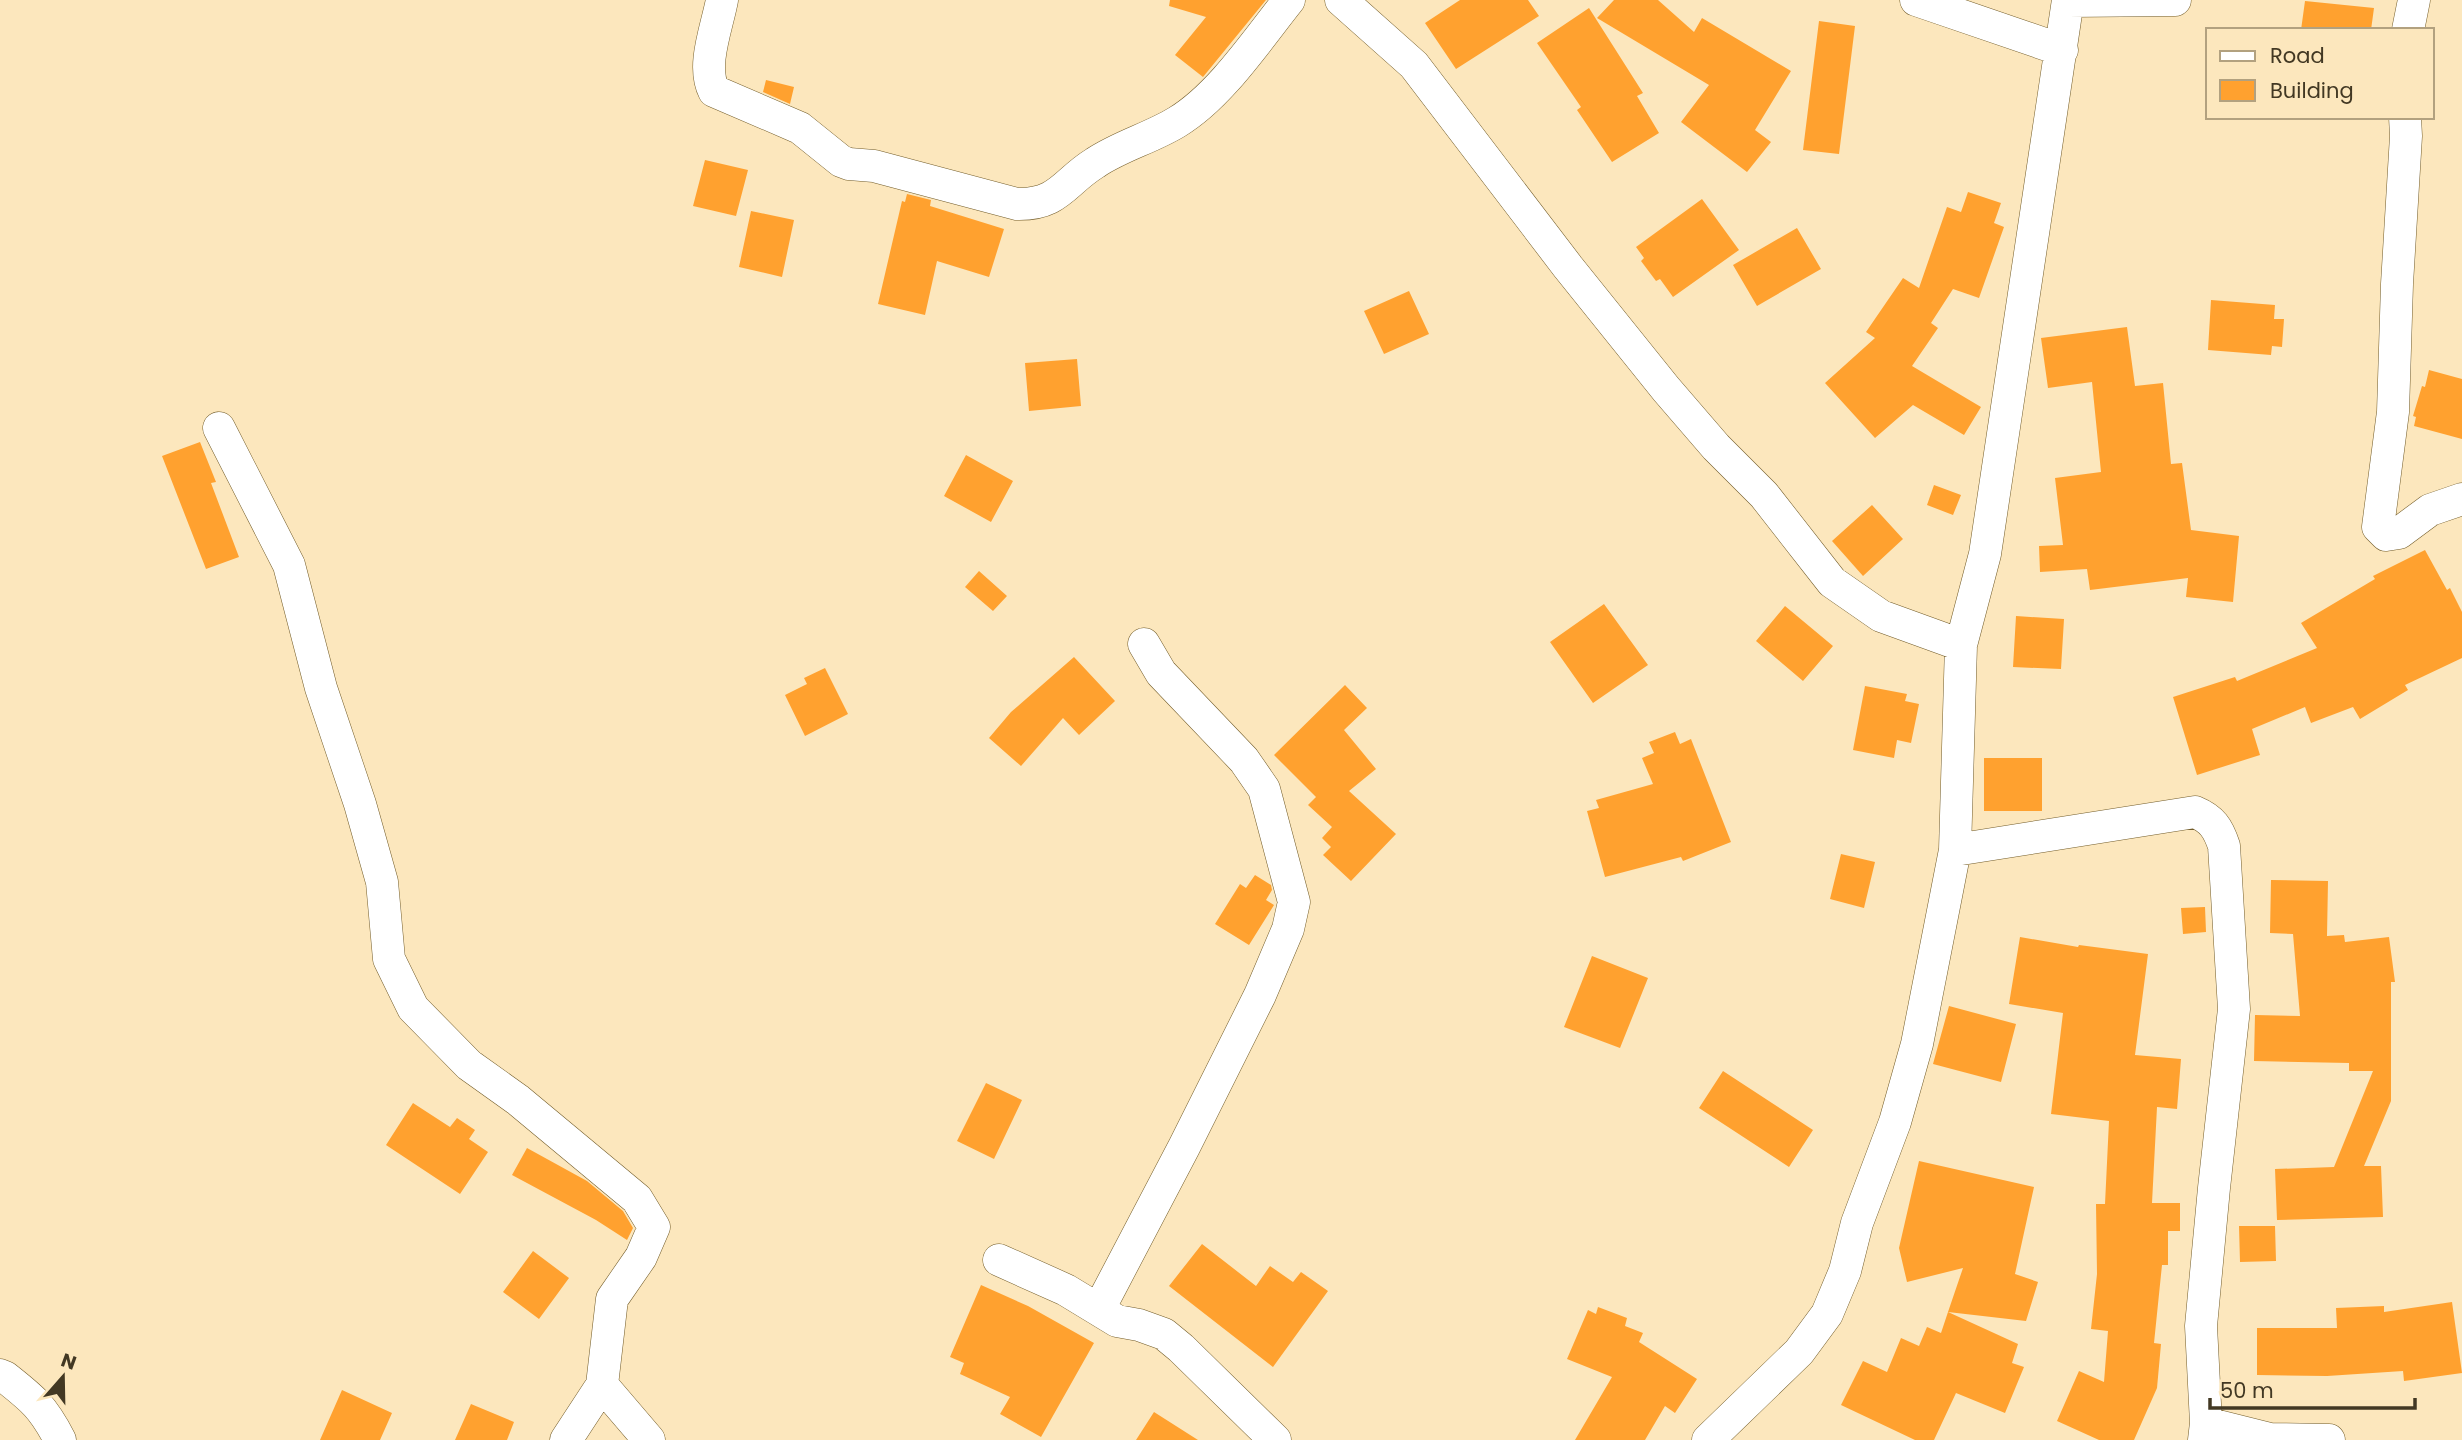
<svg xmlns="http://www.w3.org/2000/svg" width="2462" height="1440" font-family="Poppins,sans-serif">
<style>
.building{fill:#ffa12f}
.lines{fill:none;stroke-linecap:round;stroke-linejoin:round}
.minor-casing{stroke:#735d2a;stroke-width:33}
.minor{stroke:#fff;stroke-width:32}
</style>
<rect width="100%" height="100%" fill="#fce7bd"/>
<path class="building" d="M 1170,0 L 1266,0 L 1203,77 L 1175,55 L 1206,17 L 1169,6 Z
M 1460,0 L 1528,0 L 1539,16 L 1456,69 L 1425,23 Z
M 1614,0 L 1658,0 L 1694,32 L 1702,18 L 1791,71 L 1755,130 L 1771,142 L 1747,172 L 1681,122 L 1709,85 L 1597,18 Z
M 2305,1 L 2374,8 L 2371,30 L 2301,30 Z
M 1589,8 L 1643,93 L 1637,96 L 1659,133 L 1612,162 L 1577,110 L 1581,107 L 1537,43 Z
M 1819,21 L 1855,26 L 1839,154 L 1803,150 Z
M 766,80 L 794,87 L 790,104 L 763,92 Z
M 705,160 L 748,170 L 736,216 L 693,206 Z
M 1968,192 L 2001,203 L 1994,223 L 2004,227 L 1979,298 L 1953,289 L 1931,323 L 1938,328 L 1912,366 L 1981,407 L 1964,435 L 1913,405 L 1875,438 L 1825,383 L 1875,338 L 1866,332 L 1903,278 L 1919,288 L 1947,207 L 1961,212 Z
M 907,194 L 931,200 L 930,206 L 1004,229 L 989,277 L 937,261 L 925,315 L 878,304 L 902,201 L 905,202 Z
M 1702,199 L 1739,250 L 1673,297 L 1660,279 L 1656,281 L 1641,261 L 1644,258 L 1636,247 Z
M 751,211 L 794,220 L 782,277 L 739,267 Z
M 1797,228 L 1821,269 L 1757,306 L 1733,265 Z
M 1409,291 L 1429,334 L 1384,354 L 1364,311 Z
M 2211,300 L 2275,305 L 2274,319 L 2284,319 L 2282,347 L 2272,346 L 2271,355 L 2208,350 Z
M 2127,327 L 2135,386 L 2163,383 L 2171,464 L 2182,463 L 2191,530 L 2239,536 L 2233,602 L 2186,597 L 2188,578 L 2090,590 L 2087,569 L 2040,572 L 2039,546 L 2063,545 L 2055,478 L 2101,472 L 2092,382 L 2048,388 L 2041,338 Z
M 1077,359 L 1081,406 L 1029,411 L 1025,363 Z
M 2429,370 L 2462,379 L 2462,439 L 2414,426 L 2416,417 L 2413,416 L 2422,386 L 2425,387 Z
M 200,442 L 216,482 L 211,483 L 239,557 L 206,569 L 162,456 Z
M 966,455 L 1013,481 L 991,522 L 944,496 Z
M 1934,485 L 1961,495 L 1953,515 L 1927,505 Z
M 1872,505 L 1903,539 L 1863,576 L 1832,541 Z
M 2425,550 L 2447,590 L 2450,588 L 2462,612 L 2462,658 L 2405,685 L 2408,690 L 2360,719 L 2353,707 L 2311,723 L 2305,707 L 2252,729 L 2260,755 L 2197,775 L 2173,697 L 2235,677 L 2237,681 L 2317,648 L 2301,623 L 2375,579 L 2373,576 Z
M 979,571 L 1007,596 L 993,611 L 965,587 Z
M 1604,604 L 1648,665 L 1593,703 L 1550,642 Z
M 1785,606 L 1833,646 L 1803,681 L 1756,641 Z
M 2016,616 L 2064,619 L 2061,669 L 2013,667 Z
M 1074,657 L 1115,701 L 1079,735 L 1063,718 L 1021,766 L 989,738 L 1011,712 Z
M 825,668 L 848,714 L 805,736 L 785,695 L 807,684 L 804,678 Z
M 1345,685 L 1367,708 L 1344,730 L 1376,769 L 1349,791 L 1396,834 L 1351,881 L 1323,855 L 1331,847 L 1322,838 L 1332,827 L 1308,805 L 1316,797 L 1274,755 Z
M 1865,686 L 1907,694 L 1905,701 L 1919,704 L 1911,743 L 1897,740 L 1894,758 L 1853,750 Z
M 1675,732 L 1680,744 L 1691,739 L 1731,842 L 1683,861 L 1681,857 L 1605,877 L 1587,811 L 1599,808 L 1596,800 L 1653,784 L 1642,758 L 1654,753 L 1649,742 Z
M 1984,758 L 2042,758 L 2042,811 L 1984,811 Z
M 1841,854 L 1875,862 L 1864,908 L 1830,899 Z
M 1255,875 L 1271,885 L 1272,890 L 1266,900 L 1274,905 L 1249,945 L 1215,924 L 1240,884 L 1246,888 Z
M 2271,880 L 2328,881 L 2327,936 L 2344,935 L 2345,942 L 2389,937 L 2395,982 L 2391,982 L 2391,1101 L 2364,1166 L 2381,1166 L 2383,1217 L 2277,1220 L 2275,1169 L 2334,1167 L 2373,1071 L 2349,1071 L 2349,1063 L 2254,1061 L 2255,1015 L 2300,1016 L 2293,934 L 2270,933 Z
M 2205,907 L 2206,932 L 2183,934 L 2181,908 Z
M 2020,937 L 2078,947 L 2079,945 L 2148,954 L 2135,1055 L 2181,1059 L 2177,1109 L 2157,1107 L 2152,1203 L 2180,1203 L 2180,1231 L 2168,1231 L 2168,1265 L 2162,1265 L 2154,1343 L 2161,1344 L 2157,1388 L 2134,1440 L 2099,1440 L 2057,1421 L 2079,1371 L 2104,1382 L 2108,1331 L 2091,1329 L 2097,1274 L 2096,1204 L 2105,1204 L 2109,1121 L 2051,1114 L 2063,1013 L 2009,1004 Z
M 1592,956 L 1648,978 L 1620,1048 L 1564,1027 Z
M 1949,1006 L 2016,1024 L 2001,1082 L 1933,1064 Z
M 1723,1071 L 1813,1130 L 1789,1167 L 1699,1108 Z
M 986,1083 L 1022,1100 L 994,1159 L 957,1141 Z
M 413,1103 L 450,1127 L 457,1118 L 475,1130 L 469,1139 L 488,1152 L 460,1194 L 386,1145 Z
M 527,1148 L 587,1181 L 623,1211 L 633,1228 L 627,1240 L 596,1220 L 512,1175 Z
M 1919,1161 L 2034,1187 L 2015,1274 L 2038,1282 L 2026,1321 L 1948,1312 L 1963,1268 L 1907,1282 L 1899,1248 Z
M 2239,1226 L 2275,1226 L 2276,1261 L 2240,1262 Z
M 1202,1244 L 1256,1286 L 1270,1266 L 1293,1282 L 1301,1272 L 1328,1291 L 1273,1367 L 1169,1286 Z
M 533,1251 L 569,1278 L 539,1319 L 503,1292 Z
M 981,1285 L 1028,1306 L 1094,1343 L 1041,1437 L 1000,1414 L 1010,1397 L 960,1374 L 964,1363 L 950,1357 Z
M 2452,1302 L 2462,1373 L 2404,1381 L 2403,1371 L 2327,1376 L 2257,1375 L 2257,1328 L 2337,1328 L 2336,1308 L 2384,1306 L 2384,1312 Z
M 1598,1307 L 1627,1318 L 1625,1326 L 1643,1333 L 1639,1342 L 1697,1379 L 1675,1413 L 1665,1406 L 1645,1440 L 1575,1440 L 1612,1377 L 1567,1359 L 1588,1310 L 1596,1314 Z
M 1948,1312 L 2018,1344 L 2012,1363 L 2024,1367 L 2005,1413 L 1956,1393 L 1934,1440 L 1915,1440 L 1841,1405 L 1863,1361 L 1887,1372 L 1901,1338 L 1919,1346 L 1927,1327 L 1941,1333 Z
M 342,1390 L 392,1413 L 380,1440 L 320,1440 Z
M 471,1404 L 514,1422 L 507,1440 L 455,1440 Z
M 1154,1412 L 1198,1440 L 1136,1440 Z"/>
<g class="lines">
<g class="minor-casing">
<path id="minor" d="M 722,0 C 717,27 701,66 714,91 L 800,128 L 841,161 L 849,164 L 874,166 L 1017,204 C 1059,205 1064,182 1095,163 C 1120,146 1151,138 1177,122 C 1220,96 1257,40 1289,0
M 1341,0 L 1414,65 L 1568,267 L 1666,389 L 1716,447 L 1764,495 L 1832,582 L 1881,616 L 1961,645
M 1916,0 L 2062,50
M 2068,1 L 2175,0
M 2408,30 L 2414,0
M 2405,117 L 2406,136 L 2397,284 L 2393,412 L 2378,527 L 2386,535 L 2399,533 L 2430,510 L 2462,499
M 219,428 L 289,565 L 321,688 L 360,804 L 382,882 L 389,959 L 413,1008 L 469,1065 L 518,1100 L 637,1199 L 654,1227 L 641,1257 L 612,1299 L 602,1385 L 649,1440
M 1955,850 L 2195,812 C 2212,819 2218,828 2224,846 L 2234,1009 L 2214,1188 L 2201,1326 L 2206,1423 L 2204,1440
M 999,1260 L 1066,1290 L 1117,1321 L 1139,1325 L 1164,1334 L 1181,1348 L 1275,1440
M 1099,1309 L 1184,1147 L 1260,995 L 1288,929 L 1294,902 L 1264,789 L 1244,760 L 1161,673 L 1144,644
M 0,1375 L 5,1377 C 33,1399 43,1407 60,1440
M 2206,1423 L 2270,1439 L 2329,1440
M 566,1440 L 602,1385
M 1708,1440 L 1799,1352 L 1827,1314 L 1845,1271 L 1857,1223 L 1895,1122 L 1917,1044 L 1955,850 L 1961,645 L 1985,554 L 2068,0"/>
</g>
<use href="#minor" class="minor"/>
</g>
<rect x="2206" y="28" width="228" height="91" fill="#fce7bd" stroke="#b2a17f" stroke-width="2"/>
<rect x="2220" y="51" width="35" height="10" fill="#ffffff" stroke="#b2a17f" stroke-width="2"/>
<text x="2270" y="63" font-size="21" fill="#423823">Road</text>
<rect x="2220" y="80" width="35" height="21" fill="#ffa12f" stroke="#b2a17f" stroke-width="2"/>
<text x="2270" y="98" font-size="21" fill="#423823">Building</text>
<g transform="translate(63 1377) rotate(20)" stroke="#fce7bd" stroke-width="5" paint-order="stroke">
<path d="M0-5L12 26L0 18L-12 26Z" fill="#423823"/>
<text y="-10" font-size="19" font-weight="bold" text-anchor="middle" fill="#423823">N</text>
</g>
<path d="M2210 1398v10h205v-10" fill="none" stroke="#423823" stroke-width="3.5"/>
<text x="2220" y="1398" font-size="21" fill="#423823" stroke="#fce7bd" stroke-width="5" paint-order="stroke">50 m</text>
</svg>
